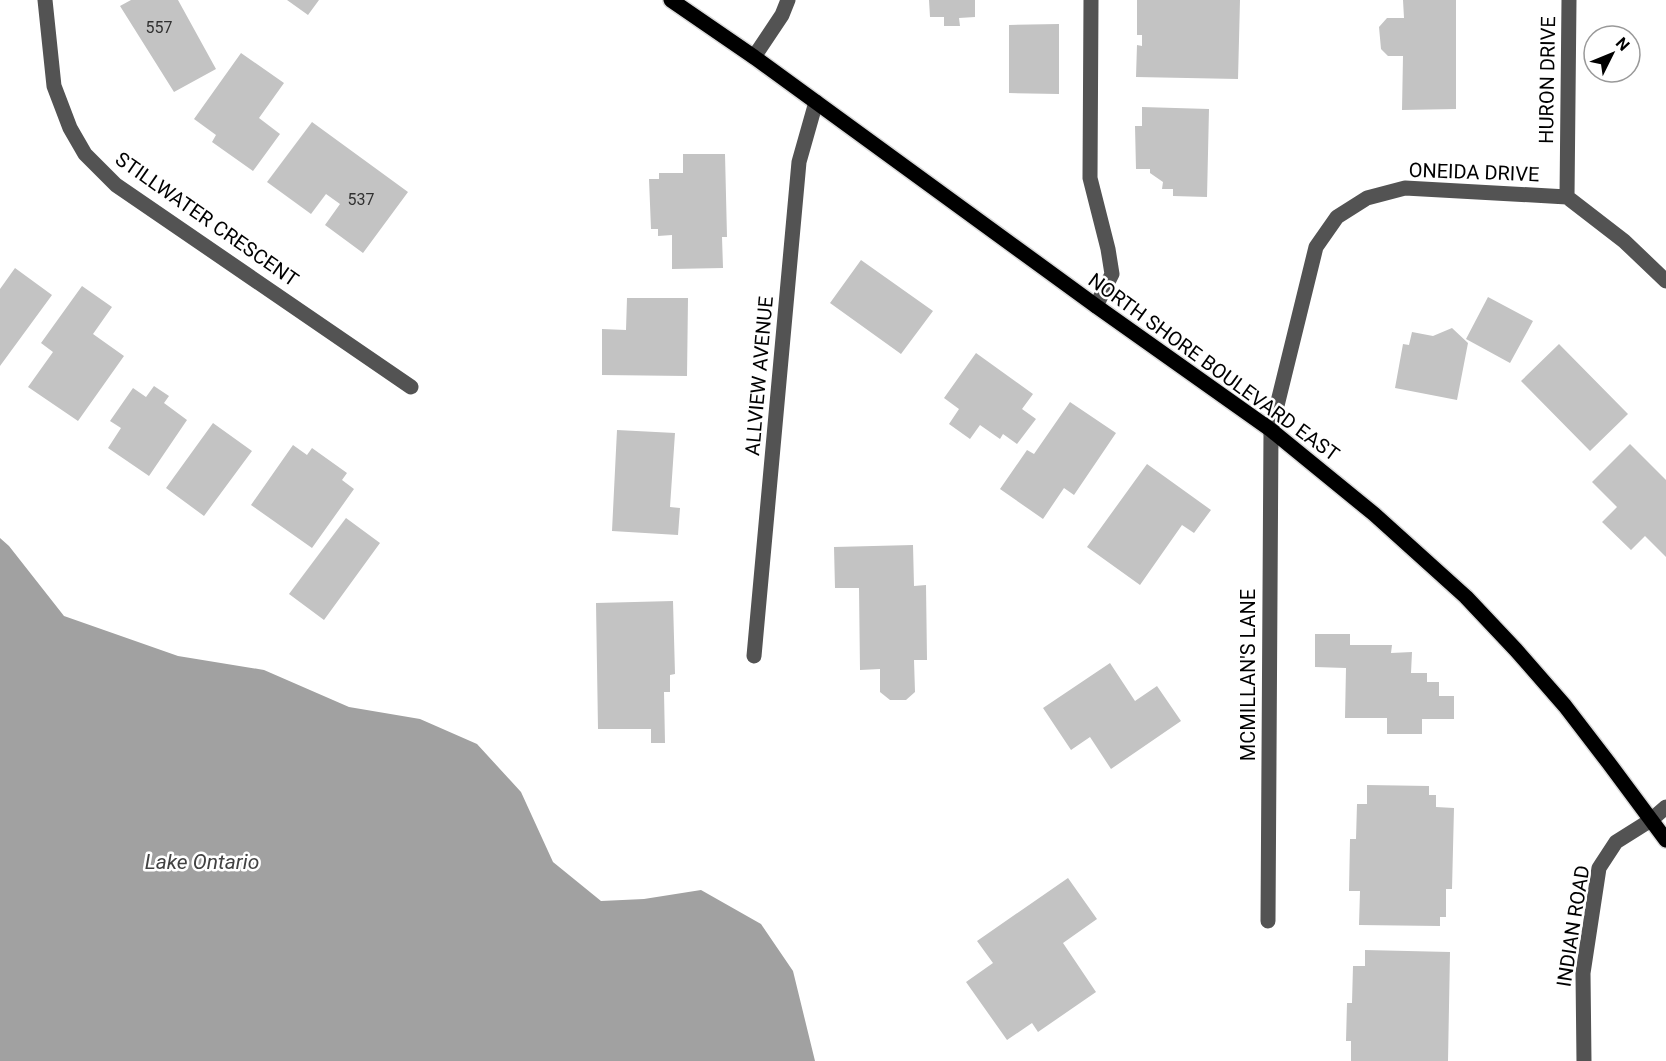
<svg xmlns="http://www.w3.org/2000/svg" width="1666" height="1061" font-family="Roboto,sans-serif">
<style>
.water{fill:#a1a1a1}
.building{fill:#c3c3c3}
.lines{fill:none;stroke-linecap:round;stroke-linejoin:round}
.major-casing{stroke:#dbdbdb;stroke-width:18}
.minor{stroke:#535353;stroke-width:15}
.major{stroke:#000;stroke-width:15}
.labels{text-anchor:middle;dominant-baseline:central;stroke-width:5;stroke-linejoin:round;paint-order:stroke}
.number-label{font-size:16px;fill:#313131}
.street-label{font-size:20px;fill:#000;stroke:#fff}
.water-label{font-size:21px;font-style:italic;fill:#424242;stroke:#fff}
</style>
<rect width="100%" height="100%" fill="#fff"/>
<path class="water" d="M 0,538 L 9,546 L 64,616 L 178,656 L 264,670 L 349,707 L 420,719 L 477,744 L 521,792 L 553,862 L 601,901 L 644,899 L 701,890 L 761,924 L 793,971 L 815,1061 L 0,1061 Z"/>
<path class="building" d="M 131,0 L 178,0 L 216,69 L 174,92 L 120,6 Z
M 287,0 L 319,0 L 308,15 Z
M 929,0 L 975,0 L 975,17 L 959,18 L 960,26 L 944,26 L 944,17 L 930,17 Z
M 1137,0 L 1240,0 L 1238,79 L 1136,77 L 1137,45 L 1142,46 L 1142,35 L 1137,35 Z
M 1403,0 L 1456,0 L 1456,109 L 1402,110 L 1403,56 L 1388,56 L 1381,49 L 1379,27 L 1387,18 L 1404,18 Z
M 1059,24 L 1059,94 L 1009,93 L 1009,25 Z
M 241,53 L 284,83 L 259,118 L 280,134 L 253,171 L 212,142 L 216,135 L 194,119 Z
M 1142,107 L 1209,109 L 1207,197 L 1173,196 L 1173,189 L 1162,189 L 1163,182 L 1150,173 L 1150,169 L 1136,169 L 1135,126 L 1142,126 Z
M 312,122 L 408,192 L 363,253 L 325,225 L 340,204 L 326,194 L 311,214 L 267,182 Z
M 683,154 L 725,154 L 727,237 L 722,237 L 723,268 L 672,269 L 672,235 L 658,236 L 658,229 L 651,229 L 649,179 L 659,179 L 659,173 L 683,173 Z
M 861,260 L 933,311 L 901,354 L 830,303 Z
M 15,268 L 52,295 L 0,366 L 0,289 Z
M 82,286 L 112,307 L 93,334 L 124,356 L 78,421 L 28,387 L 53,352 L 41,343 Z
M 1488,297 L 1533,321 L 1510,363 L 1466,339 Z
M 627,298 L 688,298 L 687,376 L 602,375 L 602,329 L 626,330 Z
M 1452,328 L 1468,343 L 1457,400 L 1395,388 L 1403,344 L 1409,345 L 1412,332 L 1433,336 Z
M 1559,344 L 1628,414 L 1590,451 L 1521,381 Z
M 976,353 L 1033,394 L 1022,409 L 1036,419 L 1017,444 L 1003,434 L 1000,439 L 980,425 L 970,439 L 949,424 L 959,409 L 944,398 Z
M 154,386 L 169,396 L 164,403 L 187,420 L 149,476 L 108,448 L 121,428 L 110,421 L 133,388 L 146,397 Z
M 1070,402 L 1116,433 L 1074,495 L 1064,488 L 1043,519 L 1000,489 L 1027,450 L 1034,454 Z
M 213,423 L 252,451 L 204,516 L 166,488 Z
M 617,430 L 675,433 L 670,507 L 680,508 L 678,535 L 612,531 Z
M 1630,444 L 1666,480 L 1666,557 L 1645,536 L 1631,550 L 1602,522 L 1617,507 L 1592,482 Z
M 293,445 L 307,455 L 312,448 L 347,473 L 342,480 L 354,489 L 312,548 L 251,505 Z
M 1147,464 L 1211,510 L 1194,533 L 1182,525 L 1140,585 L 1087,547 Z
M 346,518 L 380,543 L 324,620 L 289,594 Z
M 913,545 L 914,586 L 926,585 L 927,660 L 914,660 L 915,692 L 906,700 L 890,700 L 880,692 L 880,669 L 860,670 L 859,588 L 835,588 L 834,547 Z
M 673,601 L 675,674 L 670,675 L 670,692 L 664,692 L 665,743 L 651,743 L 651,729 L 598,729 L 596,603 Z
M 1315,634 L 1350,634 L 1350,645 L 1392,645 L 1391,653 L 1412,652 L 1411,673 L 1427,673 L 1427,682 L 1439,682 L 1439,696 L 1454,696 L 1454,719 L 1422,719 L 1422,734 L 1387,734 L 1387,718 L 1345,718 L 1346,668 L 1315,667 Z
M 1110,663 L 1135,701 L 1157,686 L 1181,721 L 1111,769 L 1090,737 L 1071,750 L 1043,708 Z
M 1367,785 L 1429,786 L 1429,795 L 1436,795 L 1436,807 L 1454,808 L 1452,889 L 1446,889 L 1446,917 L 1440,917 L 1440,926 L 1359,925 L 1360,891 L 1349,891 L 1350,839 L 1356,839 L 1357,804 L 1367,804 Z
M 1068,878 L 1097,919 L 1063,943 L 1096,992 L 1038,1032 L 1032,1023 L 1007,1040 L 966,982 L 993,963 L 977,941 Z
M 1365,950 L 1450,952 L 1448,1061 L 1351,1061 L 1351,1041 L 1346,1041 L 1347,1003 L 1352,1003 L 1353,966 L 1365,966 Z"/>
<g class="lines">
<g class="major-casing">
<path id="major" d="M 671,0 L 754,57 L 1096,306 L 1271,430 L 1374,514 L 1466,597 L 1516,650 L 1565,706 L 1608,762 L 1666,840"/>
</g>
<path class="minor" d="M 45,0 L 54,86 L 70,128 L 85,154 L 116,185 L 411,387
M 1091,0 L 1090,178 L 1108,249 L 1112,274 L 1096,306
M 754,57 L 782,15 L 788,0
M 1567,197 L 1569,0
M 754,656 L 799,162 L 816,102
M 1268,921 L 1271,430 L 1316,247 L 1337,217 L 1367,198 L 1405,188 L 1567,197 L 1624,241 L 1666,281
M 1584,1061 L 1583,973 L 1599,868 L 1616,842 L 1651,820 L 1666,807"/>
<use href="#major" class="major"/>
</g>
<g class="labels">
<g class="number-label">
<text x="159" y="27">557</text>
<text x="361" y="199">537</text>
</g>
<g class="street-label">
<text transform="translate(1547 80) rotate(-89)">HURON DRIVE</text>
<text transform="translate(1474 172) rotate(2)">ONEIDA DRIVE</text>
<text transform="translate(207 219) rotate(35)">STILLWATER CRESCENT</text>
<text transform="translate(1214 367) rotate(36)">NORTH SHORE BOULEVARD EAST</text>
<text transform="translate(759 376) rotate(-85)">ALLVIEW AVENUE</text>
<text transform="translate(1248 675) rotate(-90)">MCMILLAN'S LANE</text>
<text transform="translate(1573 926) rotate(-81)">INDIAN ROAD</text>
</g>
<g class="water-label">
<text x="202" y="862">Lake Ontario</text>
</g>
</g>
<g transform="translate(1612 54) rotate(47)"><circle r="28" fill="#ffffff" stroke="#999999" stroke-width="1.5"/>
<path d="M0-4.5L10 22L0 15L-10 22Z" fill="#000000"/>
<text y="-9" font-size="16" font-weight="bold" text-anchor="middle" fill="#000000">N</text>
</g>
</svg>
